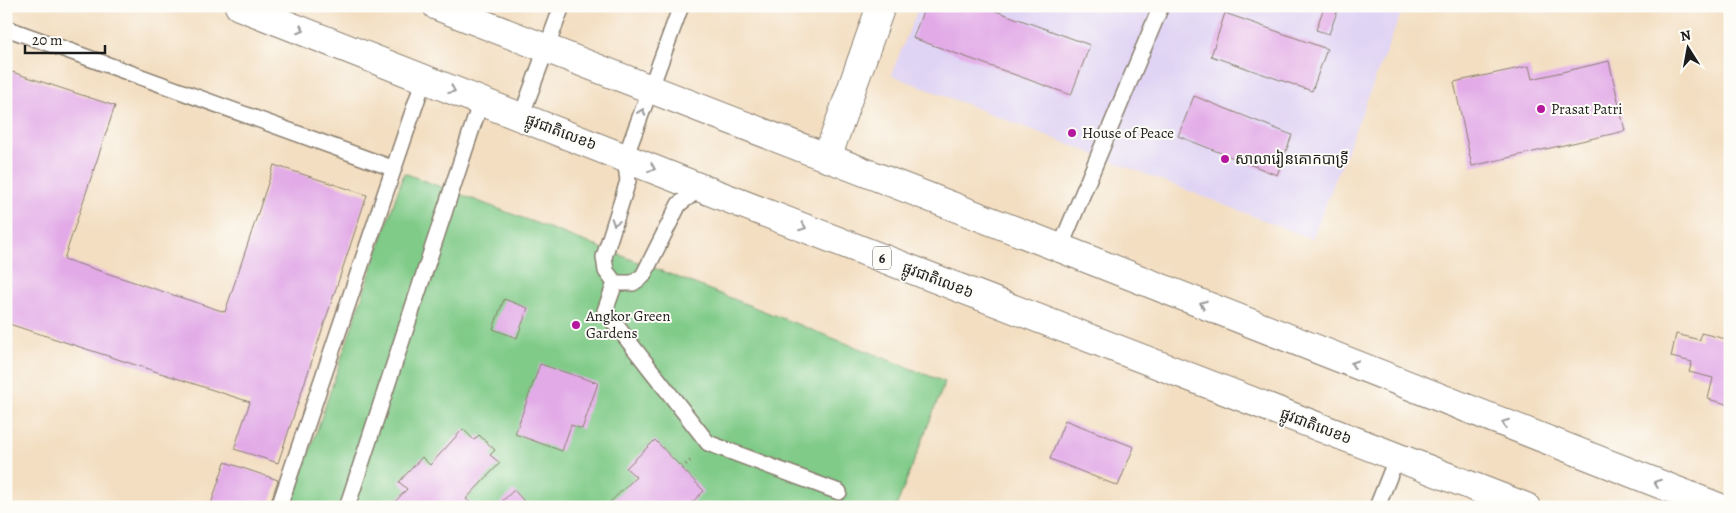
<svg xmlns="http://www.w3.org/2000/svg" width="1736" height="513" font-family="Alegreya,'Noto Sans Khmer',serif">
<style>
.built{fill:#e0d4f4}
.green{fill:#80cb88;stroke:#4e7452}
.building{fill:#e2aae7}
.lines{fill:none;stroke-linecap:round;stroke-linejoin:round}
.lane-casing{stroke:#887d6e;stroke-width:18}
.street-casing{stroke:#887d6e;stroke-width:30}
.highway-casing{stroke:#887d6e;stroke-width:30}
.path{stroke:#887d6e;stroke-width:3;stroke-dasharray:1 4;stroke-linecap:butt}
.lane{stroke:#fff;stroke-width:15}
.street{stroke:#fff;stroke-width:28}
.highway{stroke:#fff;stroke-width:28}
.oneway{stroke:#999}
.poi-dot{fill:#b5179e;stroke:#fdfcf7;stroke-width:2}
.labels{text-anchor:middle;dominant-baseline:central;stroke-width:4;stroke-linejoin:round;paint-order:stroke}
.shield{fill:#fdfcf7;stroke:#605f5e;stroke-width:1}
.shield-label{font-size:14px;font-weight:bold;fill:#1c1c1c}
.poi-label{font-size:15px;fill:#1c1c1c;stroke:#fdfcf7;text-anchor:start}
.street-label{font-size:15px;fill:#1c1c1c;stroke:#fdfcf7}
</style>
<rect width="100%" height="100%" fill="#fdfcf7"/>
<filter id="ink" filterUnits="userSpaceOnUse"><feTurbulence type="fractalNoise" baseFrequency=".02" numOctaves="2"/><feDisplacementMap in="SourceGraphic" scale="10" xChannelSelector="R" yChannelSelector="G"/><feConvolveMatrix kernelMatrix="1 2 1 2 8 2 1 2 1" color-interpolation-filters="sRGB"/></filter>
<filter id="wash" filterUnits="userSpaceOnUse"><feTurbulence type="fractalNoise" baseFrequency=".0096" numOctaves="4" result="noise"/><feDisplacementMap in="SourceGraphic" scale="20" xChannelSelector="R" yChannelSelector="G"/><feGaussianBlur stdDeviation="1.12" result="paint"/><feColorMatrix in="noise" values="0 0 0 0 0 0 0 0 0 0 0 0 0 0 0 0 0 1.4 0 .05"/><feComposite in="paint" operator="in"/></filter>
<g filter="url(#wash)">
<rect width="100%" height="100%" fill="#f3dec1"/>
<path class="built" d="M 919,6 L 1404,6 L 1312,239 L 891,75 Z"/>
<path class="green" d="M 404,173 L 654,268 L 945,382 L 896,507 L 291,507 Z"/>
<g id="blocks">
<path class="building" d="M 925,6 L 982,6 L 1090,45 L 1071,95 L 913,38 Z
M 1324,7 L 1337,12 L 1329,34 L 1316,30 Z
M 1225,13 L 1327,49 L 1312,91 L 1211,56 Z
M 1609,61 L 1625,131 L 1472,166 L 1454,82 L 1529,66 L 1532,79 Z
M 6,70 L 115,106 L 64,259 L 225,312 L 274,165 L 367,195 L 278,463 L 234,449 L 250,402 L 6,323 Z
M 1194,96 L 1292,135 L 1277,175 L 1178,136 Z
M 504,299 L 528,308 L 517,338 L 493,329 Z
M 1701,333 L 1730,340 L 1730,405 L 1708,399 L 1713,378 L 1689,372 L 1692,362 L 1671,357 L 1676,334 L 1700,340 Z
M 540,364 L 598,383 L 582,429 L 571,425 L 562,451 L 515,434 Z
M 1065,420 L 1134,447 L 1118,486 L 1050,459 Z
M 463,429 L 474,440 L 479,435 L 495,450 L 490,455 L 500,463 L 466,499 L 472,504 L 469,507 L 393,507 L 392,505 L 407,489 L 399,482 L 422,457 L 430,465 Z
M 655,440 L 704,491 L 687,507 L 605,507 L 636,477 L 626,468 Z
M 225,462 L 278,480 L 269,507 L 210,507 Z
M 514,490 L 529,507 L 496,507 Z"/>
</g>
</g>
<g filter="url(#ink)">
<use href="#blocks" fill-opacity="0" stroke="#887d6e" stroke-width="1"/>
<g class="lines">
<g class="lane-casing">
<path id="lane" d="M 681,6 L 625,158 L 628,181 L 604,257 L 606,271 L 615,283 L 633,283 L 643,276 L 679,204 L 701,188
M 6,28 L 392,168
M 521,117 L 562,6
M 1060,248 L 1161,6
M 615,283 L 605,311 L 708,443 L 839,492
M 279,507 L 424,79
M 347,507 L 481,101
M 1377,507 L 1397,457"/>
</g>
<g class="street-casing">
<path id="street" d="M 827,158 L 881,6"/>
</g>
<g class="highway-casing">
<path id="highway" d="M 239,6 L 701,188 L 1526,507
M 437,6 L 1060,248 L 1718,507"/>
</g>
<path class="path" d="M 682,468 L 693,458"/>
<use href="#lane" class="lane"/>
<use href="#street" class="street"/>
<use href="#highway" class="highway"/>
</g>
<defs><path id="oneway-chevron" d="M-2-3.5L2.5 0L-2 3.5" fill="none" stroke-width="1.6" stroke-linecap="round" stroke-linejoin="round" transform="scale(1.25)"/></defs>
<g class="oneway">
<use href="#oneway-chevron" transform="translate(301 30) rotate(21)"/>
<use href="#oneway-chevron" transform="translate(452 90) rotate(22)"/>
<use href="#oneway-chevron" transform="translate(642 112) rotate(-70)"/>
<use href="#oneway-chevron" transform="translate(652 168) rotate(22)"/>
<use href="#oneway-chevron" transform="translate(615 222) rotate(108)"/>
<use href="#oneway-chevron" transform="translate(803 227) rotate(21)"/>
<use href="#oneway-chevron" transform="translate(1203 304) rotate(-159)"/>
<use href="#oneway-chevron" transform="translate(1354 364) rotate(-159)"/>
<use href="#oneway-chevron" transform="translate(1505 423) rotate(-159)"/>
<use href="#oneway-chevron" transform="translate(1657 483) rotate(-159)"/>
</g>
</g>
<g class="poi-dot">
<circle cx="1541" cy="109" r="5"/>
<circle cx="1072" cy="133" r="5"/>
<circle cx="1225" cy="159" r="5"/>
<circle cx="576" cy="325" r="5"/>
</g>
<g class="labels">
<rect class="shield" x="873" y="246.5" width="18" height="23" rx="4"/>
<g class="shield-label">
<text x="882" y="258">6</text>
</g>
<g class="poi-label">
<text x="1551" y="109">Prasat Patri</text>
<text x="1082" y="133">House of Peace</text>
<text x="1235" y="159">សាលារៀនគោកបាទ្រី</text>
<text x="586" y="316">Angkor Green<tspan x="586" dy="17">Gardens</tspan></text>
</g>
<g class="street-label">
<text transform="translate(561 132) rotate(21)">ផ្លូវជាតិលេខ៦</text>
<text transform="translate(938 280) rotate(21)">ផ្លូវជាតិលេខ៦</text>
<text transform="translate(1316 426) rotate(21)">ផ្លូវជាតិលេខ៦</text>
</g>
</g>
<rect width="1736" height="513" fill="none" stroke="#fdfcf7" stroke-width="25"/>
<g transform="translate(1688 48) rotate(349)" stroke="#fdfcf7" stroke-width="4" paint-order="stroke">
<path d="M0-4L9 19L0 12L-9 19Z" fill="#1c1c1c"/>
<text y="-8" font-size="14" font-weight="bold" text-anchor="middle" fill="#1c1c1c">N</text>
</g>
<path d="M25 45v8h80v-8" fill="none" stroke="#1c1c1c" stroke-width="2.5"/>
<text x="32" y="45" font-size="15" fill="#1c1c1c" stroke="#fdfcf7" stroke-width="4" paint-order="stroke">20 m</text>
</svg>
